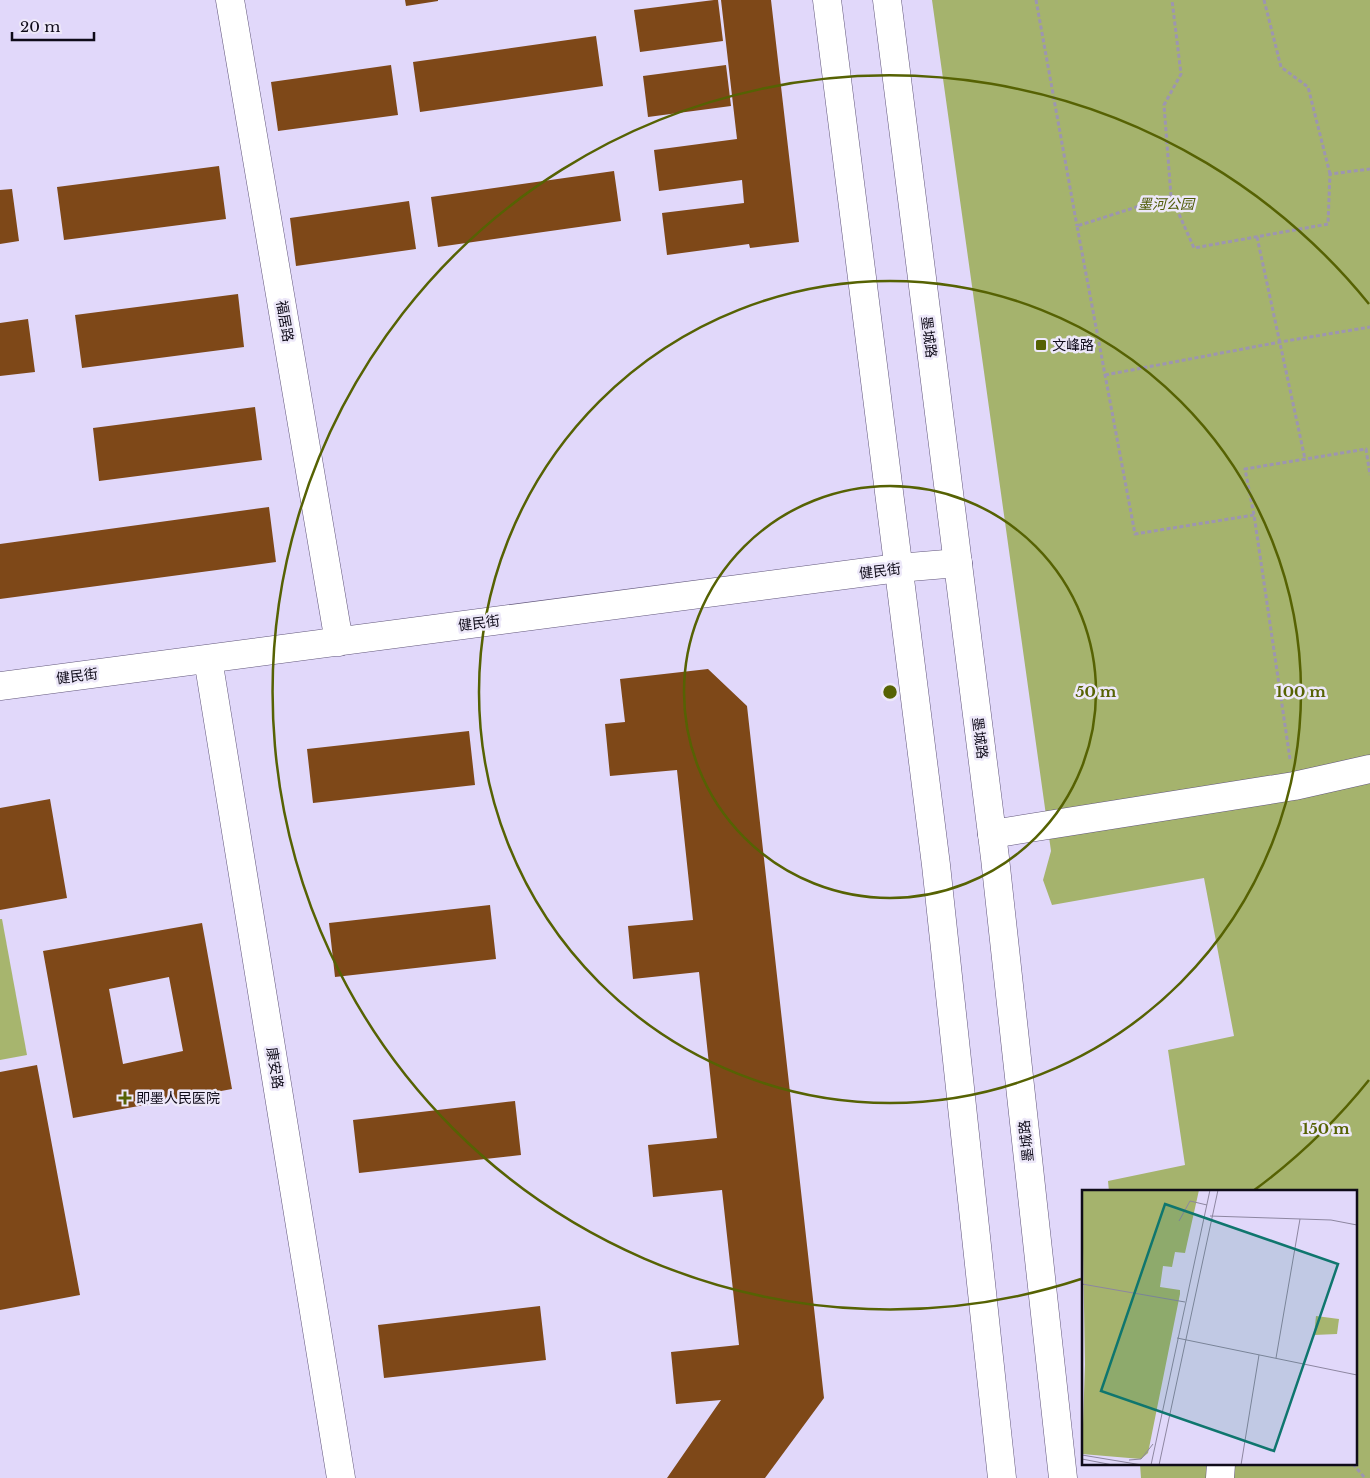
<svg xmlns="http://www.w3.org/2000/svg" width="1370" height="1478" font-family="'Libre Baskerville','Noto Sans SC',serif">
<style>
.green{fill:#a5b36d}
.forest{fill:#a7b56e}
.building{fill:#7e4818;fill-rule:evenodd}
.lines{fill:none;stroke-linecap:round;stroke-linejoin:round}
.minor-casing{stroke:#62577b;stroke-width:29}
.tertiary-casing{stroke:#62577b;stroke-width:29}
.primary-casing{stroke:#62577b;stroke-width:29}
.path{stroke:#9d95b1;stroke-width:3;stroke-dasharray:4 2.5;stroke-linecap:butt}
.minor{stroke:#fff;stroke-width:28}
.tertiary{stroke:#fff;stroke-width:28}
.primary{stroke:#fff;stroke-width:28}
.ring{fill:none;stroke:#566203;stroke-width:2.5}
.poi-dot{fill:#566203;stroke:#ede8f9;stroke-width:2}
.labels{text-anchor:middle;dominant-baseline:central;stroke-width:5;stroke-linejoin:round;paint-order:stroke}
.park-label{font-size:14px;font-style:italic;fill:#505c08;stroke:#ede8f9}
.street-label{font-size:14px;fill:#0f0b19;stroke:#ede8f9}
.poi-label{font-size:14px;fill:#0f0b19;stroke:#ede8f9;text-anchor:start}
.inset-road{fill:none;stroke:#8d86a0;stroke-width:1}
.view{fill:#0f766e;fill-opacity:0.15;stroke:#0f766e;stroke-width:2.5}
.inset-edge{fill:none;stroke:#0f0b19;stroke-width:2.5}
.centre{fill:#566203;stroke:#ede8f9;stroke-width:2.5}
.ring-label{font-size:15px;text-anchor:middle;font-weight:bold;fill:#566203;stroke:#ede8f9;stroke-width:5;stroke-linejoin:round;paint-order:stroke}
</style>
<rect width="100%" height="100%" fill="#e1d8fa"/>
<path class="green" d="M 932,0 L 1370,0 L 1370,1478 L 1141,1478 L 1140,1464 L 1356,1464 L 1356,1192 L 1109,1192 L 1108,1181 L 1185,1165 L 1168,1050 L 1234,1036 L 1204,878 L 1052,905 L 1043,880 L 1051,851 Z"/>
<path class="forest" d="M 0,919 L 2,919 L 27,1055 L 0,1060 Z"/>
<path class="building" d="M 405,0 L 438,0 L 438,1 L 406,6 Z
M 714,0 L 718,0 L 723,41 L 640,52 L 634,10 Z
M 721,0 L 771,0 L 799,242 L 750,248 L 749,244 L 667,255 L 662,213 L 744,203 L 742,180 L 659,191 L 654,150 L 737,139 Z
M 596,36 L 603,86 L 420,112 L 413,62 Z
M 391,65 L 398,115 L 278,131 L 271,82 Z
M 726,65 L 731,106 L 648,117 L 643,76 Z
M 219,166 L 226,219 L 64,240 L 57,187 Z
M 614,171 L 621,221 L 438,247 L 431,197 Z
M 12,189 L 19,241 L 0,244 L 0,190 Z
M 409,201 L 416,249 L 296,266 L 290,218 Z
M 238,294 L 244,347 L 82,368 L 75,315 Z
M 28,319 L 35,372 L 0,376 L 0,323 Z
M 255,407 L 262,460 L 99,481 L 93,428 Z
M 269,507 L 276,562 L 0,599 L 0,544 Z
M 708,669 L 747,706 L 824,1398 L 765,1478 L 667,1478 L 721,1400 L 676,1404 L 671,1352 L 739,1345 L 722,1190 L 653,1197 L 648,1145 L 717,1138 L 699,972 L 633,979 L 628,926 L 693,920 L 677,770 L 610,776 L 605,724 L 625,722 L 620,679 Z
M 469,731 L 475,785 L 313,803 L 307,749 Z
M 50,799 L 67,898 L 0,910 L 0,808 Z
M 490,905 L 496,959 L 335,977 L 329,923 Z
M 202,923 L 232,1089 L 73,1118 L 43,951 ZM 169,977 L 183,1051 L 123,1064 L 109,989 Z
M 37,1065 L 80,1295 L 0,1310 L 0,1072 Z
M 515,1101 L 521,1155 L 359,1173 L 353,1120 Z
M 540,1306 L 546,1360 L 384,1378 L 378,1325 Z"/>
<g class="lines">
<g class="minor-casing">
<path id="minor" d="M 992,834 L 1294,786 L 1370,769
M 1220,1478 L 1221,1464"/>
</g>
<g class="tertiary-casing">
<path id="tertiary" d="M 230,0 L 339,642
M 208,659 L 341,1478
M 0,686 L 898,568 L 958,563"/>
</g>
<g class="primary-casing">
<path id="primary" d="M 827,0 L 936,865 L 1002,1478
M 887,0 L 995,858 L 1063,1478"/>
</g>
<path class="path" d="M 1036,0 L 1077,226
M 1264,0 L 1281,67 L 1308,87 L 1330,174
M 1171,196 L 1164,105 L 1181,74 L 1172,0
M 1257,237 L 1305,459
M 1105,375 L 1280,342 L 1370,327
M 1254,515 L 1135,534 L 1077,226 L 1171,196 L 1194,248 L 1328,224 L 1330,174 L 1370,169
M 1290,759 L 1254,515 L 1245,469 L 1366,449 L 1370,475
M 1353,1464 L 1365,1478"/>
<use href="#minor" class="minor"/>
<use href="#tertiary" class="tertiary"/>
<use href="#primary" class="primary"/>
</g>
<g class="ring">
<circle cx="890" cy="692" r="206"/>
<circle cx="890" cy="692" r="411"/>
<path d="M1369 1080A617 617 0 0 1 1253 1191M1081 1279A617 617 0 1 1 1369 304"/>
</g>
<g class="poi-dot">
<rect x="1035" y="339" width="12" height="12" rx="2.5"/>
<path d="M122.5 1090.5h5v5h5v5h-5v5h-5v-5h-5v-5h5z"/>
</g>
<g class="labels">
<g class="park-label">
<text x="1166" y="204">墨河公园</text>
</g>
<g class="street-label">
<text transform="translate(285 321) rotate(80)">福居路</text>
<text transform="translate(929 337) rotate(83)">墨城路</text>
<text transform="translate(880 571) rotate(-7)">健民街</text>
<text transform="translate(479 623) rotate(-7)">健民街</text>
<text transform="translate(77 676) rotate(-7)">健民街</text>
<text transform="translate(980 738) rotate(83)">墨城路</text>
<text transform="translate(275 1068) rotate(81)">康安路</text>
<text transform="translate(1026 1141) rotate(-96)">墨城路</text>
</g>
<g class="poi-label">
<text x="1052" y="345">文峰路</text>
<text x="136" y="1098">即墨人民医院</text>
</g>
</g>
<g transform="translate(1082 1190)">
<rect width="275" height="275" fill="#e1d8fa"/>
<path d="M 0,0 L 117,0 L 103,63 L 93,62 L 90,77 L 81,76 L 78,97 L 98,100 L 98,104 L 66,263 L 59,269 L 0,264 L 3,174 Z" fill="#a5b36d"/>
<path d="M 234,126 L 257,129 L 255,144 L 232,145 Z" fill="#a7b56e"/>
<path class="inset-road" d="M 128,26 L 249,30 L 275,35M 97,31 L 108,11 L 125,15M 0,94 L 103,112M 95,148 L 275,185M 194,168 L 218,29M 0,265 L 60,275M 0,269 L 31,275M 47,270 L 59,269 L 71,254M 69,275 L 128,0M 77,275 L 136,0M 159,275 L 177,165"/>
<path class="view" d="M 83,14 L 256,74 L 192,261 L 19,201 Z"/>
<rect width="275" height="275" class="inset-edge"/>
</g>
<circle cx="890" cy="692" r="8" class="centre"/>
<g class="ring-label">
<text x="1096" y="697">50 m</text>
<text x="1301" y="697">100 m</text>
<text x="1326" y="1134">150 m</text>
</g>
<path d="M12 32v8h82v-8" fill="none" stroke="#0f0b19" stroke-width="2.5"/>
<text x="20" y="32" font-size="15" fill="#0f0b19" stroke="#ede8f9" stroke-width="4" paint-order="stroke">20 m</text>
</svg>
